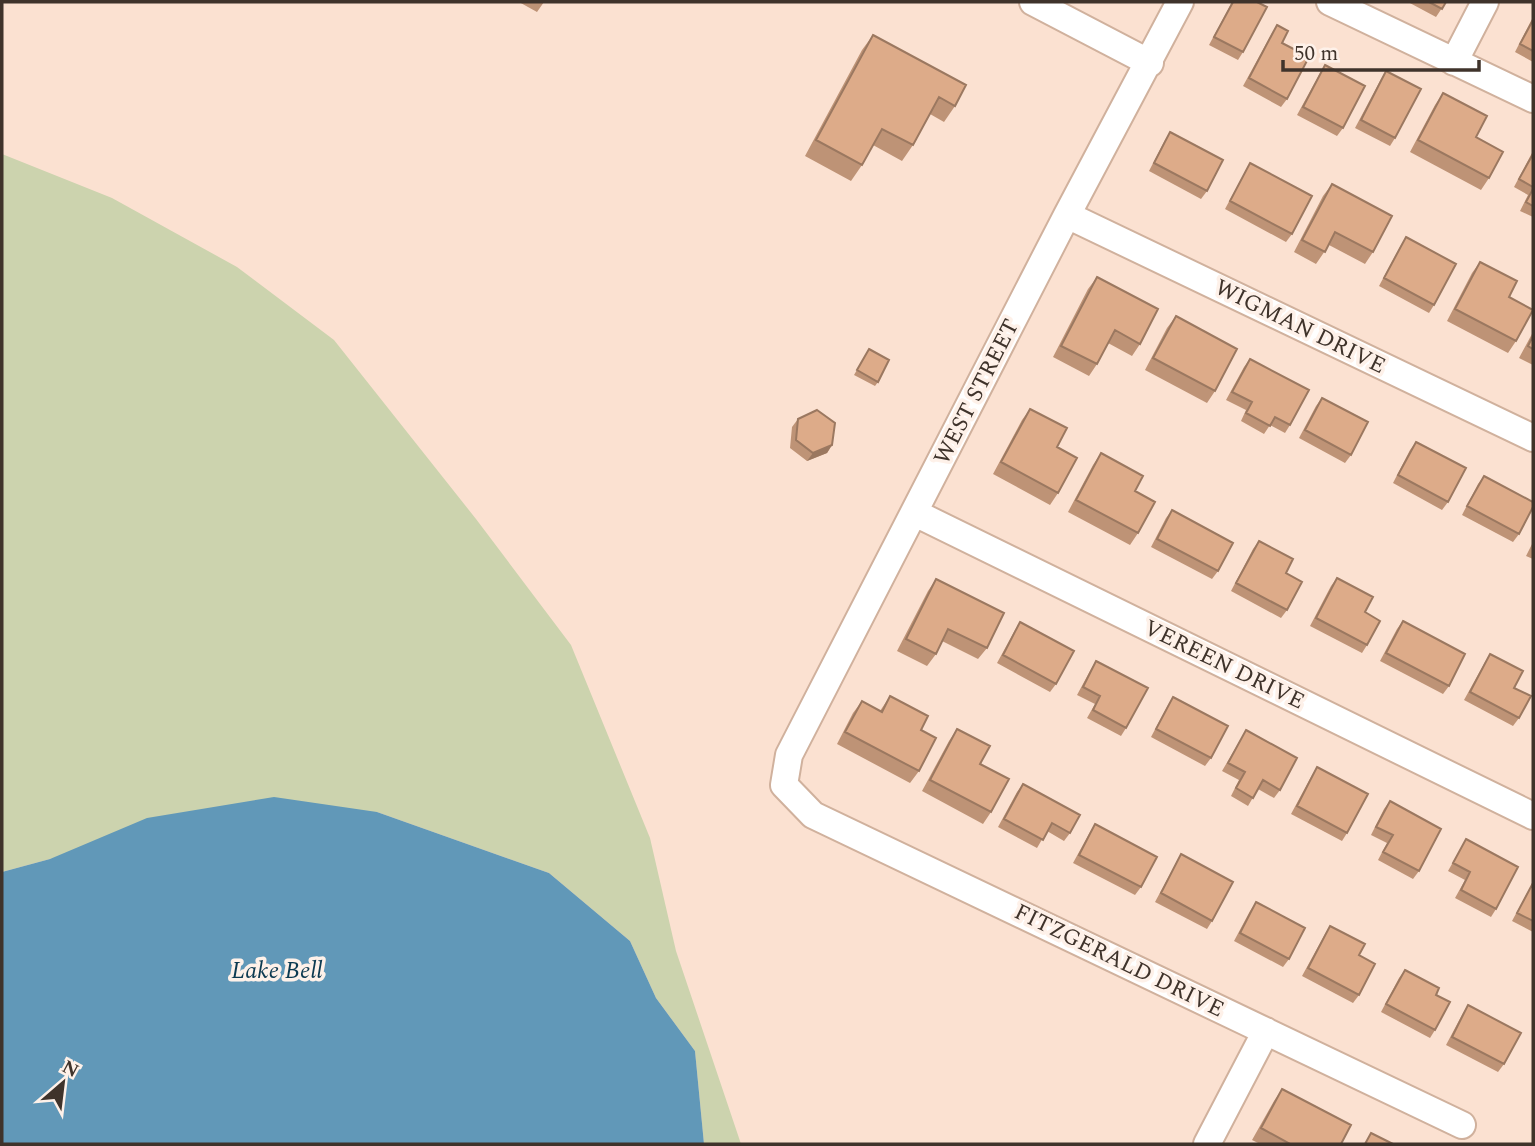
<svg xmlns="http://www.w3.org/2000/svg" width="1535" height="1146" font-family="Spectral,serif">
<style>
.green{fill:#ccd3ae}
.water{fill:#6198b8}
.lines{fill:none;stroke-linecap:round;stroke-linejoin:round}
.minor-casing{stroke:#d0b19d;stroke-width:30}
.minor{stroke:#fff;stroke-width:26}
.wall{fill:#be9376}
.shaded-wall{fill:#9b7860}
.building{fill:#ddab89;stroke:#9b7860;stroke-width:2}
.labels{text-anchor:middle;dominant-baseline:central;stroke-width:7;stroke-linejoin:round;paint-order:stroke}
.street-label{font-size:23px;fill:#3f332b;stroke:#fef1e9}
.water-label{font-size:24px;font-style:italic;fill:#0c3a51;stroke:#fef1e9}
</style>
<rect width="100%" height="100%" fill="#fbe1d1"/>
<path class="green" d="M 2,154 L 112,198 L 237,267 L 334,340 L 476,519 L 571,645 L 650,838 L 676,951 L 741,1144 L 704,1144 L 695,1051 L 656,998 L 630,941 L 549,873 L 377,812 L 50,859 L 2,872 Z"/>
<path class="water" d="M 274,797 L 377,812 L 549,873 L 630,941 L 656,998 L 695,1051 L 704,1144 L 2,1144 L 2,872 L 50,859 L 147,818 Z"/>
<g class="lines">
<g class="minor-casing">
<path id="minor" d="M 1033,2 L 1150,63
M 1180,2 L 1067,215 L 789,755 L 784,785 L 813,815 L 1462,1125
M 1330,2 L 1533,99
M 1454,62 L 1485,2
M 1067,215 L 1533,438
M 915,513 L 1533,816
M 1207,1144 L 1266,1031"/>
</g>
<use href="#minor" class="minor"/>
</g>
<path class="wall" d="M 519,2 L 544,2 L 537,12 Z
M 1232,2 L 1257,2 L 1243,52 L 1238,60 L 1209,45 Z
M 1408,2 L 1446,2 L 1436,17 Z
M 1533,17 L 1533,62 L 1515,52 Z
M 1277,25 L 1282,43 L 1287,99 L 1281,107 L 1243,86 L 1272,33 Z
M 873,35 L 955,106 L 944,122 L 930,114 L 913,145 L 902,161 L 873,145 L 862,165 L 851,181 L 805,156 L 862,50 Z
M 1325,65 L 1343,128 L 1337,136 L 1297,115 L 1320,73 Z
M 1386,71 L 1395,138 L 1390,146 L 1355,128 L 1381,79 Z
M 1443,93 L 1476,137 L 1489,178 L 1481,190 L 1410,152 L 1435,105 Z
M 1170,132 L 1207,191 L 1201,199 L 1149,171 L 1165,140 Z
M 1533,151 L 1533,217 L 1520,211 L 1528,195 L 1514,187 Z
M 1250,163 L 1292,234 L 1286,242 L 1225,209 L 1245,172 Z
M 1332,184 L 1373,252 L 1365,264 L 1329,245 L 1316,264 L 1294,252 L 1323,196 Z
M 1406,237 L 1434,305 L 1429,313 L 1379,286 L 1401,245 Z
M 1480,262 L 1509,297 L 1516,341 L 1508,353 L 1447,321 L 1472,273 Z
M 1097,277 L 1140,344 L 1132,356 L 1108,343 L 1097,364 L 1089,376 L 1053,357 L 1088,289 Z
M 1176,316 L 1215,391 L 1207,403 L 1145,370 L 1167,328 Z
M 1533,332 L 1533,365 L 1519,358 Z
M 869,349 L 878,382 L 875,386 L 854,375 Z
M 1250,359 L 1290,425 L 1285,433 L 1270,425 L 1264,434 L 1241,421 L 1246,410 L 1226,400 L 1244,367 Z
M 1322,398 L 1351,455 L 1345,463 L 1299,438 L 1316,406 Z
M 1030,409 L 1058,493 L 1050,505 L 993,474 L 1022,420 Z
M 798,419 L 832,445 L 827,453 L 807,461 L 790,448 L 792,427 Z
M 1416,442 L 1448,502 L 1442,510 L 1393,483 L 1410,450 Z
M 1101,453 L 1135,491 L 1138,533 L 1130,545 L 1068,512 L 1093,465 Z
M 1484,476 L 1519,534 L 1513,542 L 1462,515 L 1478,484 Z
M 1172,510 L 1218,571 L 1212,579 L 1151,547 L 1166,518 Z
M 1259,541 L 1287,610 L 1281,618 L 1231,591 L 1253,549 Z
M 1533,542 L 1533,559 L 1526,556 Z
M 1337,578 L 1365,612 L 1367,645 L 1362,653 L 1310,626 L 1331,586 Z
M 936,579 L 987,648 L 978,659 L 942,641 L 936,654 L 927,666 L 897,651 L 928,591 Z
M 1403,621 L 1449,686 L 1443,694 L 1380,661 L 1397,629 Z
M 1020,622 L 1056,684 L 1050,692 L 997,663 L 1015,630 Z
M 1490,654 L 1514,688 L 1519,718 L 1513,726 L 1464,700 L 1485,662 Z
M 1096,661 L 1126,728 L 1121,736 L 1087,718 L 1095,704 L 1077,695 L 1091,669 Z
M 890,696 L 921,730 L 919,771 L 910,783 L 837,744 L 853,713 L 862,701 L 880,711 Z
M 1173,697 L 1211,758 L 1205,766 L 1151,737 L 1168,705 Z
M 957,729 L 980,764 L 991,812 L 983,824 L 922,791 L 949,741 Z
M 1246,730 L 1280,790 L 1274,798 L 1258,789 L 1248,806 L 1231,796 L 1239,780 L 1222,771 Z
M 1317,767 L 1347,833 L 1342,841 L 1291,814 L 1312,775 Z
M 1023,784 L 1070,833 L 1064,841 L 1047,831 L 1037,848 L 998,827 L 1017,792 Z
M 1390,801 L 1419,871 L 1413,879 L 1378,860 L 1387,843 L 1371,835 L 1384,809 Z
M 1095,824 L 1141,887 L 1135,895 L 1073,863 L 1090,832 Z
M 1466,839 L 1496,909 L 1491,917 L 1455,898 L 1465,880 L 1448,871 Z
M 1181,854 L 1212,921 L 1207,929 L 1155,902 L 1176,863 Z
M 1533,882 L 1533,932 L 1512,921 Z
M 1256,902 L 1289,959 L 1283,967 L 1234,941 L 1250,911 Z
M 1330,926 L 1359,955 L 1359,995 L 1353,1003 L 1302,976 L 1325,934 Z
M 1405,970 L 1436,995 L 1435,1030 L 1430,1038 L 1381,1012 L 1399,978 Z
M 1468,1005 L 1504,1064 L 1498,1072 L 1446,1045 L 1463,1013 Z
M 1282,1089 L 1341,1144 L 1260,1144 L 1252,1140 L 1274,1101 Z"/>
<path class="shaded-wall" d="M 832,445 L 827,453 L 807,461 L 813,453 Z"/>
<path class="building" d="M 1233,2 L 1257,2 L 1267,7 L 1243,52 L 1214,37 Z
M 1429,2 L 1446,2 L 1442,9 Z
M 1533,20 L 1533,51 L 1520,44 Z
M 1277,25 L 1288,31 L 1282,43 L 1309,57 L 1287,99 L 1249,78 Z
M 873,35 L 966,85 L 955,106 L 939,97 L 913,145 L 882,129 L 862,165 L 816,140 Z
M 1325,65 L 1365,86 L 1343,128 L 1303,107 Z
M 1386,71 L 1421,89 L 1395,138 L 1361,120 Z
M 1443,93 L 1487,116 L 1476,137 L 1503,152 L 1489,178 L 1418,140 Z
M 1170,132 L 1223,160 L 1207,191 L 1154,163 Z
M 1533,154 L 1533,187 L 1519,179 Z
M 1250,163 L 1312,196 L 1292,234 L 1230,201 Z
M 1332,184 L 1392,216 L 1373,252 L 1335,232 L 1325,252 L 1302,240 Z
M 1533,189 L 1533,206 L 1526,202 Z
M 1406,237 L 1456,264 L 1434,305 L 1384,278 Z
M 1480,262 L 1517,281 L 1509,297 L 1533,310 L 1516,341 L 1455,309 Z
M 1097,277 L 1158,309 L 1140,344 L 1115,330 L 1097,364 L 1061,346 Z
M 1176,316 L 1237,349 L 1215,391 L 1153,358 Z
M 1533,336 L 1533,349 L 1528,346 Z
M 869,349 L 889,360 L 878,382 L 857,370 Z
M 1250,359 L 1309,390 L 1290,425 L 1275,417 L 1270,426 L 1246,413 L 1252,402 L 1232,392 Z
M 1322,398 L 1368,422 L 1351,455 L 1305,430 Z
M 1030,409 L 1067,428 L 1057,447 L 1077,458 L 1058,493 L 1001,462 Z
M 817,410 L 835,423 L 832,445 L 813,453 L 796,440 L 798,419 Z
M 1416,442 L 1466,468 L 1448,502 L 1398,475 Z
M 1101,453 L 1143,476 L 1135,491 L 1155,502 L 1138,533 L 1076,500 Z
M 1484,476 L 1533,502 L 1533,507 L 1519,534 L 1467,506 Z
M 1172,510 L 1233,543 L 1218,571 L 1157,539 Z
M 1259,541 L 1293,559 L 1286,573 L 1302,582 L 1287,610 L 1236,583 Z
M 1337,578 L 1373,597 L 1365,612 L 1380,621 L 1367,645 L 1316,618 Z
M 936,579 L 1004,613 L 987,648 L 948,629 L 936,654 L 906,639 Z
M 1403,621 L 1465,654 L 1449,686 L 1386,653 Z
M 1020,622 L 1074,651 L 1056,684 L 1003,655 Z
M 1490,654 L 1523,671 L 1514,688 L 1531,696 L 1519,718 L 1470,692 Z
M 1096,661 L 1148,688 L 1126,728 L 1093,710 L 1100,696 L 1083,687 Z
M 890,696 L 928,716 L 921,730 L 936,738 L 919,771 L 845,732 L 862,701 L 882,712 Z
M 1173,697 L 1228,726 L 1211,758 L 1156,729 Z
M 957,729 L 990,746 L 980,764 L 1009,779 L 991,812 L 930,780 Z
M 1246,730 L 1297,758 L 1280,790 L 1263,780 L 1253,798 L 1236,788 L 1245,772 L 1228,763 Z
M 1317,767 L 1368,794 L 1347,833 L 1297,806 Z
M 1023,784 L 1080,815 L 1070,833 L 1052,823 L 1043,840 L 1004,819 Z
M 1390,801 L 1441,829 L 1419,871 L 1383,852 L 1393,835 L 1376,827 Z
M 1095,824 L 1157,857 L 1141,887 L 1079,855 Z
M 1466,839 L 1518,867 L 1496,909 L 1461,890 L 1470,872 L 1453,863 Z
M 1181,854 L 1233,882 L 1212,921 L 1161,893 Z
M 1533,883 L 1533,921 L 1517,913 Z
M 1256,902 L 1305,928 L 1289,959 L 1240,933 Z
M 1330,926 L 1365,944 L 1359,955 L 1375,964 L 1359,995 L 1308,968 Z
M 1405,970 L 1439,988 L 1436,995 L 1450,1002 L 1435,1030 L 1386,1004 Z
M 1468,1005 L 1521,1033 L 1504,1064 L 1452,1037 Z
M 1282,1089 L 1351,1125 L 1341,1144 L 1290,1144 L 1261,1128 Z
M 1371,1133 L 1393,1144 L 1365,1144 Z"/>
<g class="labels">
<g class="street-label">
<text transform="translate(1300 327) rotate(26)">WIGMAN DRIVE</text>
<text transform="translate(977 392) rotate(-63)">WEST STREET</text>
<text transform="translate(1224 665) rotate(26)">VEREEN DRIVE</text>
<text transform="translate(1119 961) rotate(26)">FITZGERALD DRIVE</text>
</g>
<g class="water-label">
<text x="277" y="971">Lake Bell</text>
</g>
</g>
<rect width="1535" height="1146" fill="none" stroke="#3f332b" stroke-width="7"/>
<g transform="translate(63 1083) rotate(28)" stroke="#fef1e9" stroke-width="5" paint-order="stroke">
<path d="M0-5L12 26L0 18L-12 26Z" fill="#3f332b"/>
<text y="-10" font-size="19" font-weight="bold" text-anchor="middle" fill="#3f332b">N</text>
</g>
<path d="M1283 60v10h196v-10" fill="none" stroke="#3f332b" stroke-width="3.5"/>
<text x="1294" y="60" font-size="21" fill="#3f332b" stroke="#fef1e9" stroke-width="5" paint-order="stroke">50 m</text>
</svg>
